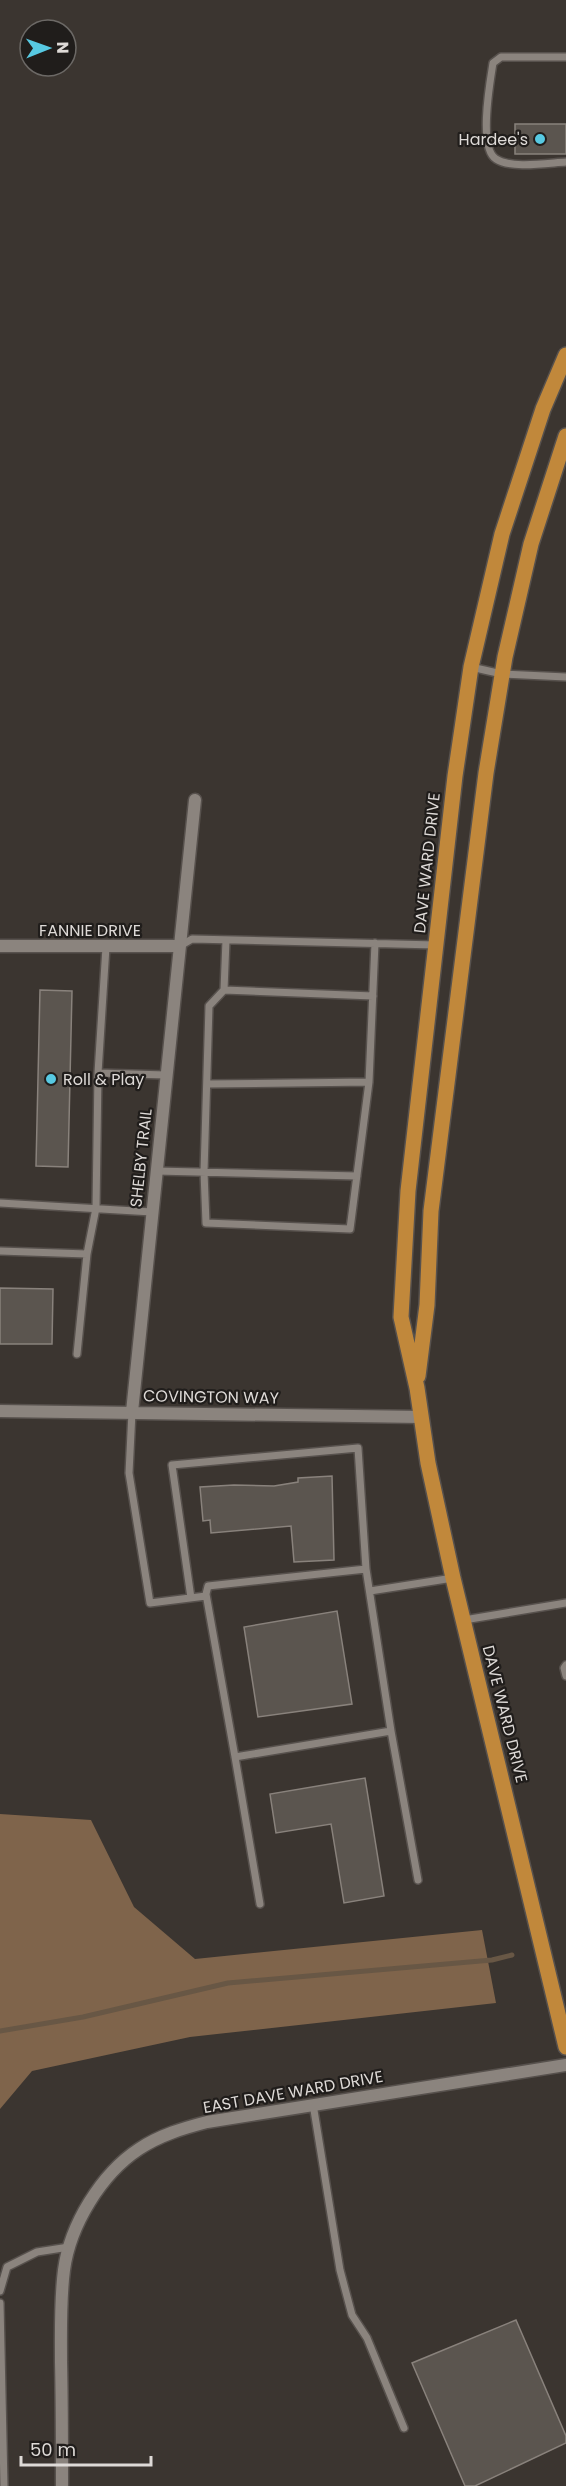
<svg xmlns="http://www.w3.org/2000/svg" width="566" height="2486" font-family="Poppins,sans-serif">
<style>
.forest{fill:#7f644b}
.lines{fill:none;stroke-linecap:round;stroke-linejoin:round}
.stream{stroke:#685745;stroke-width:5}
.building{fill:#5b554f;stroke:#89827c;stroke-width:1.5}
.lane-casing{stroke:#57514d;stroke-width:10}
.street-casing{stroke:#57514d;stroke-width:15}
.primary-casing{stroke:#57514d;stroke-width:18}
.lane{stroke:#8b847e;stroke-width:7}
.street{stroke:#8b847e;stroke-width:12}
.primary{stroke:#c1883b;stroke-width:15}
.poi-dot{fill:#57c9e2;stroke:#201d1b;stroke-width:2}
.labels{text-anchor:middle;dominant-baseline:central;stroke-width:4.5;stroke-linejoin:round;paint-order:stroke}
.poi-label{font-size:16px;fill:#dedad7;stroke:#201d1b;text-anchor:end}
.street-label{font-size:16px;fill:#dedad7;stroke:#201d1b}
</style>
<rect width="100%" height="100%" fill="#3b3530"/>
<path class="forest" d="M 0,1814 L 91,1820 L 134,1907 L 195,1959 L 482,1930 L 496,2003 L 190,2037 L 32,2071 L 0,2109 Z"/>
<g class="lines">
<path class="stream" d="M 0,2031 L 83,2017 L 228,1983 L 492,1960 L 512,1955"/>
</g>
<path class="building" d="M 515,124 L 566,124 L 566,154 L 515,154 Z
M 40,990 L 72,991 L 68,1167 L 36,1166 Z
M 0,1288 L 53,1289 L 52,1344 L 0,1344 Z
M 332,1476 L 334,1560 L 294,1562 L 291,1526 L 211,1533 L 210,1520 L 203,1521 L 200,1487 L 234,1485 L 274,1486 L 298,1482 L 298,1478 Z
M 337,1611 L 352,1704 L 258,1717 L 244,1627 Z
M 365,1778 L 384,1896 L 344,1903 L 331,1824 L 276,1833 L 270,1794 Z
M 516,2320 L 566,2436 L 566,2443 L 475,2486 L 465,2486 L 412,2363 Z"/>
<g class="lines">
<g class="lane-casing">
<path id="lane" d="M 566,57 L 501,57 L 493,63 C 490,82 478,148 496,159 C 511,169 548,163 566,162
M 471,667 L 502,674 L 566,677
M 226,940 L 224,990 L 209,1006 L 204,1172 L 206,1223 L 350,1229 L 369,1082 L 375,943
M 180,946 L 192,939 L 436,945
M 224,990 L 373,996
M 98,1073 L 166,1075
M 207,1084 L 369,1082
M 157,1171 L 357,1176
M 0,1203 L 152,1212
M 0,1251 L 87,1254
M 77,1354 L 87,1254 L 96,1208 L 98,1073 L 106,947
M 132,1412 L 129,1473 L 150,1603 L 206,1596
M 370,1591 L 453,1578
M 191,1598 L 172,1465 L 358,1448 L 366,1569 L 391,1731 L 235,1757 L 206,1594 L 208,1586 L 366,1569
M 464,1620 L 566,1603
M 566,1665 L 564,1668 L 566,1676
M 391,1731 L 418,1880
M 235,1757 L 260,1904
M 313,2104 L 340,2270 L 352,2315 L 367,2338 L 404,2428
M 0,2291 L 7,2267 L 37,2252 L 69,2247
M 0,2303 L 4,2486"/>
</g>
<g class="street-casing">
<path id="street" d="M 0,946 L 179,946
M 0,1411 L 421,1417
M 132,1412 L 195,800
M 62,2486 C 62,2445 62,2403 61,2362 C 61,2332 60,2301 64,2270 C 70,2225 101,2174 139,2149 C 160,2135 184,2128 207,2122 L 566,2065"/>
</g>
<g class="primary-casing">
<path id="primary" d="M 566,355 L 543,409 L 502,534 L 471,667 L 455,776 L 408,1191 L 401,1317 L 417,1388 L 428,1463 L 453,1578 L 566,2047
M 418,1376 L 427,1305 L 431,1211 L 486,773 L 505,657 L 531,544 L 566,436"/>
</g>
<use href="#lane" class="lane"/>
<use href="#street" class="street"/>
<use href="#primary" class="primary"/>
</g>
<g class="poi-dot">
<circle cx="540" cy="139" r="6"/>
<circle cx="51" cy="1079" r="6"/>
</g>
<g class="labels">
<g class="poi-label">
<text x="528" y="139">Hardee's</text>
<text x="63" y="1079" text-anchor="start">Roll &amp; Play</text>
</g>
<g class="street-label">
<text transform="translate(427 863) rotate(-84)">DAVE WARD DRIVE</text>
<text x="90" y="930">FANNIE DRIVE</text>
<text transform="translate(141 1158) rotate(-84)">SHELBY TRAIL</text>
<text transform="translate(211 1397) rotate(1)">COVINGTON WAY</text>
<text transform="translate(505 1714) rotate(76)">DAVE WARD DRIVE</text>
<text transform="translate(293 2092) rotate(-10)">EAST DAVE WARD DRIVE</text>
</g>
</g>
<g transform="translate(48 48) rotate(89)"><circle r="28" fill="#201d1b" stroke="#6c6966" stroke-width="1.5"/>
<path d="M0-4.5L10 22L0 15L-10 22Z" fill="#57c9e2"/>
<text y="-9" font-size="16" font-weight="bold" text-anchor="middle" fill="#dedad7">N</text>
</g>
<path d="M21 2456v9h130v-9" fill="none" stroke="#dedad7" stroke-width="3"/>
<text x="30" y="2456" font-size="18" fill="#dedad7" stroke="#201d1b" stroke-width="4.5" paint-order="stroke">50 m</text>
</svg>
